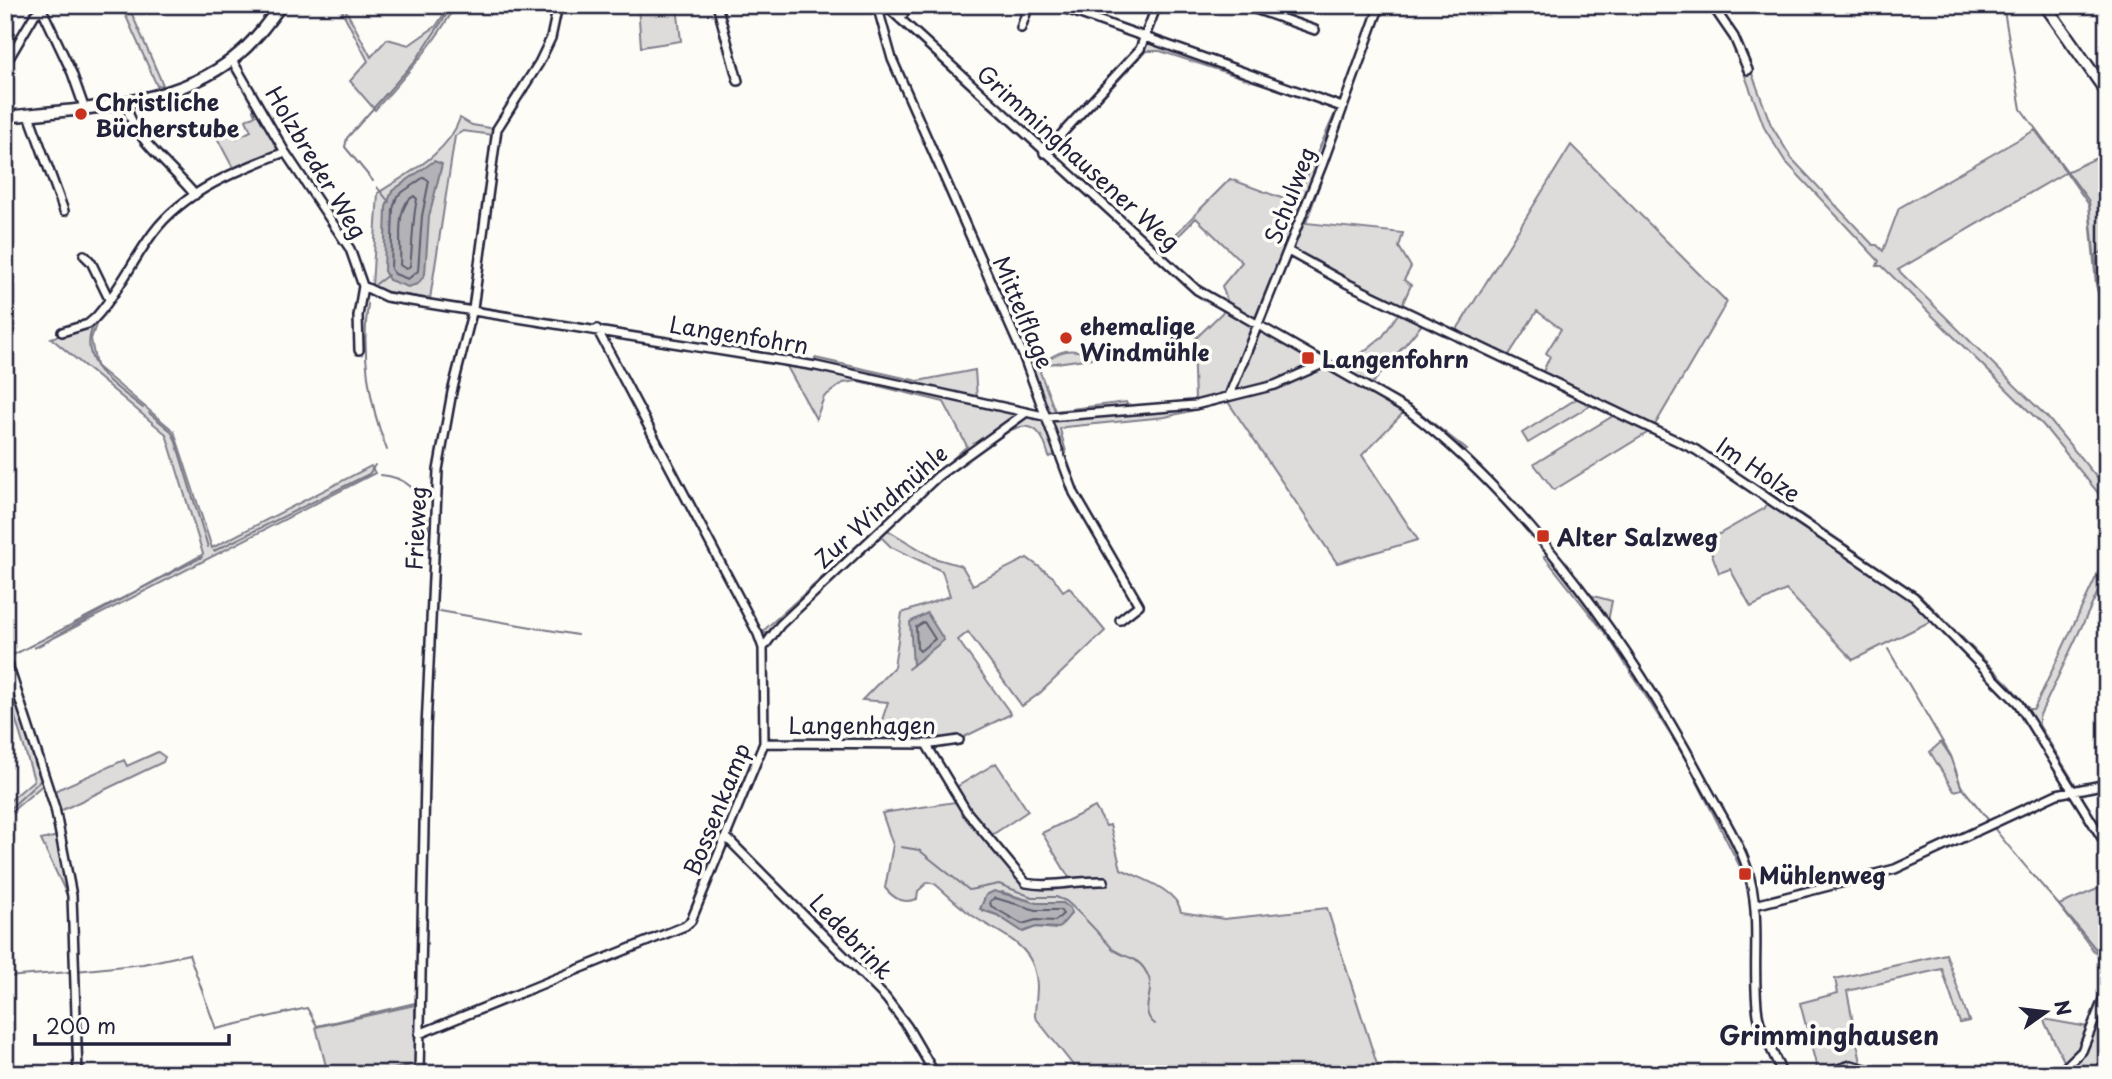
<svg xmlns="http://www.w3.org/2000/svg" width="2112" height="1079" font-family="'Playpen Sans',sans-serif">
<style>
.green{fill:#dddcdb;stroke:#807f8b;stroke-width:2;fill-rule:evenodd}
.water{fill:#b2b2b7;stroke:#787885;stroke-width:2}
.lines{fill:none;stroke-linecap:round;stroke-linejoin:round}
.shore{stroke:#5c5c6d;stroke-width:2}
.stream{stroke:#787885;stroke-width:2}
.minor-casing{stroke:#22223b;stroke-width:12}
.major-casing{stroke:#22223b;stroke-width:15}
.minor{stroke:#fdfcf7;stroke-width:7}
.major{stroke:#fdfcf7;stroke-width:10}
.poi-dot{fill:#c8321e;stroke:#fdfcf7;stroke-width:2.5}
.labels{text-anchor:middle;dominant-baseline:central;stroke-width:7;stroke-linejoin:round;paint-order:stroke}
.poi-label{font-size:23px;font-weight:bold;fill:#22223b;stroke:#fdfcf7;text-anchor:start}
.street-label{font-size:23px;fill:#22223b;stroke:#fdfcf7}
.quarter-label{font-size:26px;font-weight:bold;fill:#22223b;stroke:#fdfcf7}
</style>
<rect width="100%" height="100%" fill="#fdfcf7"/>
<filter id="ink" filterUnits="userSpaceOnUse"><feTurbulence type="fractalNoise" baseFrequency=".0143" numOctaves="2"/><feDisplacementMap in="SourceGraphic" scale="14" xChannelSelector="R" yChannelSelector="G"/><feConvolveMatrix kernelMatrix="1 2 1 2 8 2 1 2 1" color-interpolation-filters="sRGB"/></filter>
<g filter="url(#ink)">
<path class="green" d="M 121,5 L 128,5 L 163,85 L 157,86 Z
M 339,5 L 343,5 L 371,57 L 387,39 L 409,45 L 436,26 L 450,5 L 456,5 C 434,45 405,76 375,110 L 350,81 L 368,61 Z
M 638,5 L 677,6 L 681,41 L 641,47 Z
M 1148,35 L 1348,105 L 1306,223 L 1403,233 L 1399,247 L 1411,267 L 1404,280 L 1411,285 L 1402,305 L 1456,331 L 1571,145 L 1727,302 L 1652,430 L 1554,490 L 1534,464 L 1616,414 L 1595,403 L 1528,443 L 1522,433 L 1576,399 L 1424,322 L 1371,385 L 1418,411 L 1467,450 L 1461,454 L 1405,411 L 1362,455 L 1418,540 L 1337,563 L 1228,402 L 1165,417 L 1065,427 L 1060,429 L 1066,452 L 1049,457 C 1046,446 1042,430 1029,427 C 1002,419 907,509 886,529 L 934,558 L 962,566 L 973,585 L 1027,558 L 1053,577 L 1063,591 L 1069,587 L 1105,631 L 1040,693 L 1022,706 L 968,632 L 958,640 L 1011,714 L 958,740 L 875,741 L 888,702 L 862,700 L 894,667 L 902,613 L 950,596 L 942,571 L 891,547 L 880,536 L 848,566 L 844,561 L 766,634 L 763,631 L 967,446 L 944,402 L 858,381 L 843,383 L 824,397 L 816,419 L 785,363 L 814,367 L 815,358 L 918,381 L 975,370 L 977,399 L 1048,414 L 1032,370 C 1060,351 1065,344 1099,357 L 1042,365 L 1040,372 L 1055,411 L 1126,402 L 1128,406 L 1195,401 L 1193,341 L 1229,306 L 1222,286 L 1242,262 L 1196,218 L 1156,259 L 1044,156 ZM 1146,51 L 1160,51 L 1329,106 L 1336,111 L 1295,203 L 1230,179 L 1158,252 L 1058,159 L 1054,149 ZM 1289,255 L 1400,311 L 1383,336 L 1342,369 L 1263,326 ZM 1537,311 L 1561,329 L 1546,353 L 1550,356 L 1542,374 L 1507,358 Z
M 1750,68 L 1771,125 L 1792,159 L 1873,245 L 1877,245 L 1883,251 L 1899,208 L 2035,130 L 2066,172 L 2107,153 L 2107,249 L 2096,255 L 2107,326 L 2096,285 L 2089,205 L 2066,172 L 1898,270 L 2047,417 L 2107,490 L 2107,504 L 2043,425 L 1882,266 L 1877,266 L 1879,261 L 1785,161 L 1765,129 L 1744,73 Z
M 257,108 L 278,147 L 276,151 L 233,168 L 216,136 L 231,128 L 237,138 L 251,131 L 246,120 L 255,115 L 253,110 Z
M 460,118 L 472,125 L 490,128 L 495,125 L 493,135 L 463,131 L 455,136 L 430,299 L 377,290 L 372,286 L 378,193 C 408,173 448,154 460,118 Z
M 97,322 L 91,339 L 96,366 L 174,431 L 212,548 L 371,466 L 375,473 L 34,648 L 203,554 L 166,434 L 51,338 Z
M 1772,490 L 1774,496 L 1919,594 L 2010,686 L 2029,709 L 2034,709 L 2107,554 L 2107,582 L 2104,579 L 2039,717 L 2039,725 L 2083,797 L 2080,809 L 2025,719 L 2003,692 L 1931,621 L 1853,660 L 1786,590 L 1751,607 L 1730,569 L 1719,573 L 1707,541 L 1765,508 Z
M 1556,553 L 1586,594 L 1612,601 L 1608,621 L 1698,763 L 1749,866 L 1740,867 L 1685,758 L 1609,638 L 1544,556 Z
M 5,666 L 44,784 L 5,817 L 5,805 L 34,780 L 5,684 Z
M 1941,742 L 1949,754 L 1962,789 L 1954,791 L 1930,752 Z
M 158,752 L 165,757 L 163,762 L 58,812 L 52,792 L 124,760 L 127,766 Z
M 996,763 L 1028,811 L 989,837 L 953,789 Z
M 955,802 C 969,822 1006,871 1026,882 C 1038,888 1058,881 1070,879 L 1042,833 L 1095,807 L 1106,826 L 1110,825 L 1121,869 C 1139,878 1177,889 1181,912 L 1224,919 L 1327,908 L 1380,1074 L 1080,1074 L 1035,1017 C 1035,1000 1040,986 1034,968 C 1026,941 994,931 973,916 C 960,907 948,895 935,884 L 928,882 L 918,891 L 917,899 C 903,904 894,899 885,888 L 893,845 L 882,813 ZM 1002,892 L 1037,903 L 1063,903 L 1055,929 L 1036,927 L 1023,932 L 997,915 L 984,911 Z
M 58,836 L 70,895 L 67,895 L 41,840 Z
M 2107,885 L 2107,961 L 2093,950 L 2059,905 Z
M 1946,954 L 1969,1021 L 1960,1023 L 1942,969 L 1847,991 L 1861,1063 L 1818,1072 L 1800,1003 L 1838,993 L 1835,979 Z
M 2107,994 L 2107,1071 L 2070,1073 L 2043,1019 L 2094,1028 Z
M 415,1005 L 415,1064 L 373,1074 L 328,1074 L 316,1027 Z"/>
<path class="water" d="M 434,161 L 442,164 L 429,217 L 425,274 L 418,284 L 408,287 L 389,280 L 384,271 L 386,207 L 392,191 Z
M 927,613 L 944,640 L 913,665 L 910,622 Z
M 994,891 L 1037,903 L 1063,903 L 1070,908 L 1071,914 L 1059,928 L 1036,927 L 1023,932 L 997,915 L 980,909 L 986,895 Z"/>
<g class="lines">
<path class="shore" d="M 424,177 L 429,181 L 422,216 L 418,271 L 408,279 L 395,274 L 391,269 L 393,209 L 397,196 Z
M 414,196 L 417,199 C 412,221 413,244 410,266 L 406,269 L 400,265 C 402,244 394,206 414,196 Z
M 924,622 L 935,639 L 920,651 L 917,648 L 916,627 Z
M 995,898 L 1036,910 L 1060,910 L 1063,914 L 1055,921 L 1036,920 L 1022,924 L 991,906 L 990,901 Z"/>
<path class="stream" d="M 2003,5 L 2021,109 L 2089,201 L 2097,284 L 2107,322
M 373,181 L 345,147 L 347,138 L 416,60 L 453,5
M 377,187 L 389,202
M 376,284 L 388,275
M 368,304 C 361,351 369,405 387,450
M 94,324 C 75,364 117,387 143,408
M 149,413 L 171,431 L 175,439 L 208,547
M 381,475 C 445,480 428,563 428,608
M 214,551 L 369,474 L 375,465
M 2107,575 L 2107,580
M 440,611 L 577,635
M 1888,649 L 1951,756 L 1961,786 L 1990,822
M 13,655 L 202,557
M 908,669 L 913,665
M 768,736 L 774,740
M 885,740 L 891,719
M 5,813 L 41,780 L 7,675
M 726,824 L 731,813
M 1994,828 C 2029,873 2067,912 2102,957 L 2107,959
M 901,847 L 919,850 L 969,890 L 999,884 L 1032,897 L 1056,897 L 1066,901 C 1083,915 1097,932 1112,948 C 1124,960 1139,953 1149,978 C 1155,994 1138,1011 1155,1024
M 686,921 L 719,841
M 76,971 L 143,964 L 189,954 L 216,1029 L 307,1008 L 317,1026 L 415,1003
M 5,977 L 70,972
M 455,1016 L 471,1009
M 426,1027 L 448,1018"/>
<g class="minor-casing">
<path id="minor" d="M 40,5 L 72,73 L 84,107
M 717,5 L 738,81
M 877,5 L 892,59 L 1023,355 L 1074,493 L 1139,605 L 1120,620
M 885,5 L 1197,290 L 1409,411 C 1529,503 1636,654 1706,787 C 1720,813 1738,840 1747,868 C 1763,915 1751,967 1758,1015 C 1762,1036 1775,1054 1782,1074
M 1055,5 L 1342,107
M 1254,5 L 1255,9 L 1315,30
M 1712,5 L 1734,37 L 1748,70
M 969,7 L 969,5
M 900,19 L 909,5
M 1021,28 L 1029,5
M 232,60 L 285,152 L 350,249 L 363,286 L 358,316 L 359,350
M 5,65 L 35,14 L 41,10
M 125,101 C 132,139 172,166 195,195
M 29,115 L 64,211
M 1044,153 L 1140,49 L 1157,5
M 1288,251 L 1346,283 L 1696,450 L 1914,597 L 2018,703 L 2107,846
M 84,255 L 91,262 L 109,299
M 363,286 L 386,297 L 816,366 L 1048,417 L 1195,405 L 1275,385 L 1325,363
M 62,332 L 88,324 L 95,318 C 118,293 133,260 153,233 C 184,191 238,170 285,152
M 1229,396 L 1322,165 L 1380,5
M 763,648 L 780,625 L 938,476 L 1024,414
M 5,655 L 55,808 L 72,896 L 78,1074
M 764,743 L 932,744 L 959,740
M 926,744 L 967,812 L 1026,883 C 1050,888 1078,880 1104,881
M 726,837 L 886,998 L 907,1026 L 935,1074
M 1755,905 L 1895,869 L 2057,794 L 2107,784
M 419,1034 L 685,926 L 691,921 L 764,743 L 763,648 L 758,634 L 597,329
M 419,1074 L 426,729 L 438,470 L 452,392 L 473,309 L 497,129 L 539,63 L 551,38 L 558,5
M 1822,1074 L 1851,1065 L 1884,1074
M 2058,1074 L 2082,1051 L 2107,990"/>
</g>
<g class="major-casing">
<path id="major" d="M 2045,5 L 2107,93
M 5,117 C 79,109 176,106 235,57 C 253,43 267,24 281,5"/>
</g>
<use href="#minor" class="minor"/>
<use href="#major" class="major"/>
</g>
</g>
<g class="poi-dot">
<circle cx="81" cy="114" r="7"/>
<circle cx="1066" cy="338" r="7"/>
<rect x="1301" y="351" width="14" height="14" rx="3.5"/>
<rect x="1536" y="529" width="14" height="14" rx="3.5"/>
<rect x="1738" y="867" width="14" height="14" rx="3.5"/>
</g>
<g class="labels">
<g class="poi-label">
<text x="95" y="101">Christliche<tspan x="95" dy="26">Bücherstube</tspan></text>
<text x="1080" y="325">ehemalige<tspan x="1080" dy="26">Windmühle</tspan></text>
<text x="1322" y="358">Langenfohrn</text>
<text x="1557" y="536">Alter Salzweg</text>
<text x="1759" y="874">Mühlenweg</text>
</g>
<g class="street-label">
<text transform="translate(1079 157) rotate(42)">Grimminghausener Weg</text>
<text transform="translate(317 162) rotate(59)">Holzbreder Weg</text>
<text transform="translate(1289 195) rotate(-69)">Schulweg</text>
<text transform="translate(1024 312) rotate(67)">Mittelflage</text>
<text transform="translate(739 334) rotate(9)">Langenfohrn</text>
<text transform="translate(1759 469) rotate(34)">Im Holze</text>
<text transform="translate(880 506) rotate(-42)">Zur Windmühle</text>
<text transform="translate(415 528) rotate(-87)">Frieweg</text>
<text x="862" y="724">Langenhagen</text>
<text transform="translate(716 809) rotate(-68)">Bossenkamp</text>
<text transform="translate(852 936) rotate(46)">Ledebrink</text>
</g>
<g class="quarter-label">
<text x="1829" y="1034">Grimminghausen</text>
</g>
</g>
<rect width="2112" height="1079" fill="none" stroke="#fdfcf7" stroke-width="28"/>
<rect x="14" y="14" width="2084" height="1051" fill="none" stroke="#22223b" stroke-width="2.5" filter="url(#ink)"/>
<g transform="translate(2046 1012) rotate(76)" stroke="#fdfcf7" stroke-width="5" paint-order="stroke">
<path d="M0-5L12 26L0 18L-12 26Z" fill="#22223b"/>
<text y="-10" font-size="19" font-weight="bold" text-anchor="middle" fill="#22223b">N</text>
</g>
<path d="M35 1034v10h194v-10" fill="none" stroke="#22223b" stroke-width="3.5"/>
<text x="46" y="1034" font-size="21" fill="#22223b" stroke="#fdfcf7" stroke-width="5" paint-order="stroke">200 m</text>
</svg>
